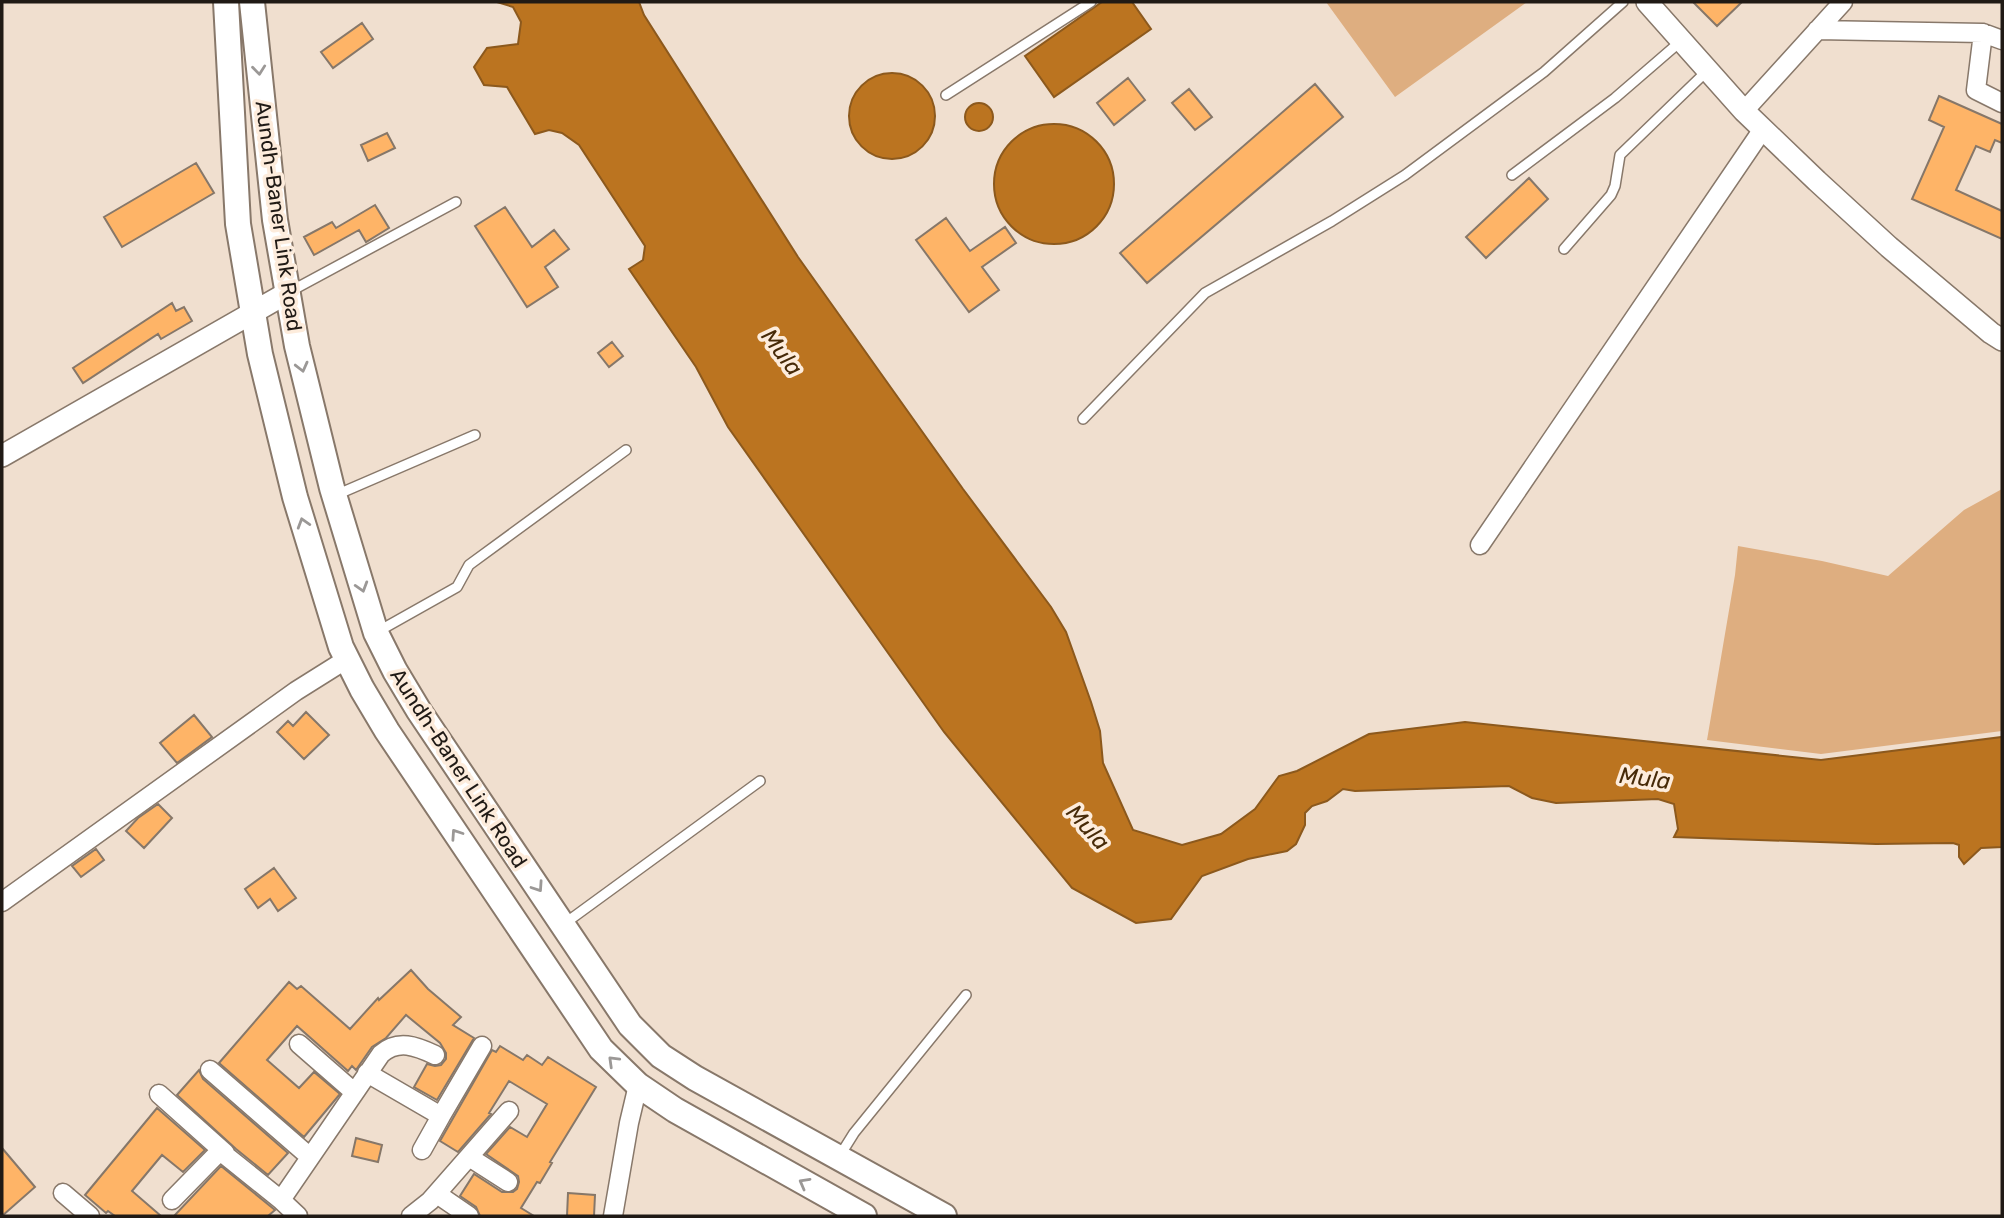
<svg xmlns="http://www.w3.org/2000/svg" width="2004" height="1218" font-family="Rubik,sans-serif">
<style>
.green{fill:#deae80}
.water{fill:#bb7420;stroke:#8c591d;stroke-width:2}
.building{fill:#feb467;stroke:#867769;stroke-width:2}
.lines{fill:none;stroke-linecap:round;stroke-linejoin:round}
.service-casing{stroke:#88786a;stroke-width:12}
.minor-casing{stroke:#88786a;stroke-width:21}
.tertiary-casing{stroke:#88786a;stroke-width:24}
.secondary-casing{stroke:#88786a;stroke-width:28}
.service{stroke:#fff;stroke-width:9}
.minor{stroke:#fff;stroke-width:18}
.tertiary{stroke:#fff;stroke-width:21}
.secondary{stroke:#fff;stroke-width:24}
.oneway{stroke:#9b9896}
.labels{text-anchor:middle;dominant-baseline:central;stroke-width:7;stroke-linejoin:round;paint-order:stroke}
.street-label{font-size:21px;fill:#201a15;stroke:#fdecdc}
.water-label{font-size:23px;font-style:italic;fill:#472a08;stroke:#fdecdc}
</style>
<rect width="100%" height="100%" fill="#f0dfcf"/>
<path class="green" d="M 1326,2 L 1527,2 L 1395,97 Z
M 2002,489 L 2002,731 L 1821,754 L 1707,740 L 1735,575 L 1738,546 L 1822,561 L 1888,576 L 1964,510 Z"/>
<path class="water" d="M 497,2 L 639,2 L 644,15 L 798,257 L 963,489 L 1051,607 L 1066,632 L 1091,702 L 1100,731 L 1103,763 L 1133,830 L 1182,845 L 1221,834 L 1255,809 L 1279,776 L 1297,771 L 1369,734 L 1465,722 L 1821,760 L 2002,737 L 2002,847 L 1981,848 L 1964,864 L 1959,857 L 1959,845 L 1953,843 L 1876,844 L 1674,837 L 1678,829 L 1674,804 L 1658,799 L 1556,803 L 1532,798 L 1509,786 L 1355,791 L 1343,789 L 1327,801 L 1312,806 L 1305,813 L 1305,825 L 1296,844 L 1287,851 L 1248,859 L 1202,876 L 1171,919 L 1136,923 L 1072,888 L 944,732 L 728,427 L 696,367 L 629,269 L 643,260 L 645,246 L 579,145 L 562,133 L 549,130 L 535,134 L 507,87 L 484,85 L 474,67 L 487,48 L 518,44 L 521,22 L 513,7 Z
M 1102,2 L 1132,2 L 1151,29 L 1054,97 L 1025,56 Z
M849 116a43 43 0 1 1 86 0a43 43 0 1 1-86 0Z
M965 117a14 14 0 1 1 28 0a14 14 0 1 1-28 0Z
M994 184a60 60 0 1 1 120 0a60 60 0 1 1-120 0Z"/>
<path class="building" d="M 1693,2 L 1742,2 L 1717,26 Z
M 362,23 L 373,39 L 333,68 L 321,52 Z
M 1128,78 L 1145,100 L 1114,125 L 1097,103 Z
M 1315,84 L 1343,117 L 1147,283 L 1120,253 Z
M 1189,89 L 1212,117 L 1195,130 L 1172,103 Z
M 1939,96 L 2002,124 L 2002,143 L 1995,140 L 1990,152 L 1976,146 L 1956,190 L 2002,211 L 2002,239 L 1912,199 L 1944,127 L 1929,120 Z
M 387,133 L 395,148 L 368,161 L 361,145 Z
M 196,163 L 214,193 L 122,247 L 104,217 Z
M 1529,178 L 1548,199 L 1486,258 L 1466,237 Z
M 375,205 L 389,228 L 366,242 L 359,230 L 314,255 L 304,237 L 332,222 L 336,228 Z
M 505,207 L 532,247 L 554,230 L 569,249 L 545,267 L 558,287 L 527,307 L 475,226 Z
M 946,218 L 970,251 L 1005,227 L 1016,243 L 982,267 L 999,290 L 969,312 L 916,240 Z
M 172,303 L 176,311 L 184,307 L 192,321 L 161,339 L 158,334 L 83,383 L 73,368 Z
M 612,342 L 623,356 L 609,367 L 598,353 Z
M 306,712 L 329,735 L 304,759 L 277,732 L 288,721 L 293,726 Z
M 194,715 L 212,737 L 177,763 L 160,743 Z
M 158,804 L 172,818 L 144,848 L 126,831 L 138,818 Z
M 96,849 L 104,860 L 81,877 L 72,866 Z
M 274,868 L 296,898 L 278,911 L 270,899 L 258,908 L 245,889 Z
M 411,970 L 428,989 L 461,1017 L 453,1025 L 474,1038 L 437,1100 L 414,1087 L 427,1064 L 435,1066 L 441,1065 L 446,1059 L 446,1053 L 440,1043 L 406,1015 L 386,1038 L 372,1047 L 356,1070 L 352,1066 L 348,1071 L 297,1026 L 267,1060 L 299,1088 L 314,1072 L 340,1094 L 304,1137 L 219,1063 L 289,982 L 297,989 L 301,986 L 350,1029 L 378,998 L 379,1000 Z
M 500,1046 L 523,1060 L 527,1055 L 542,1065 L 548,1057 L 596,1087 L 550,1162 L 552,1163 L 540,1183 L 537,1182 L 521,1208 L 534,1216 L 480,1216 L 476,1207 L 460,1196 L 474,1174 L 502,1192 L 513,1192 L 517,1189 L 519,1182 L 518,1176 L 486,1154 L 510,1127 L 527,1137 L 547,1104 L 509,1081 L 489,1113 L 491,1114 L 458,1152 L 440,1141 L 492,1050 L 496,1052 Z
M 199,1070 L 203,1079 L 288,1153 L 268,1175 L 236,1149 L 177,1095 Z
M 157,1108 L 205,1150 L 183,1172 L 162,1155 L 132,1191 L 161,1216 L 115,1216 L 108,1211 L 106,1213 L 85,1195 Z
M 356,1138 L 382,1145 L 378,1162 L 352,1156 Z
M 2,1148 L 35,1187 L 2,1216 Z
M 221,1166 L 275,1210 L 268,1216 L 174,1216 Z
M 568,1193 L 595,1195 L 594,1216 L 567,1216 Z"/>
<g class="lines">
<g class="service-casing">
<path id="service" d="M 946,95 L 1091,2
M 1512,175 L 1615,98 L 1681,41
M 1564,249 L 1611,195 L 1615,186 L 1620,155 L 1708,70
M 291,291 L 456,202
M 1083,419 L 1205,293 L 1332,221 L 1405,175 L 1544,72 L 1623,2
M 336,495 L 475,435
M 377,632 L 457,587 L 469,565 L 626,450
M 564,924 L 760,781
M 839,1157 L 854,1133 L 966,995"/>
</g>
<g class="minor-casing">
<path id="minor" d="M 1817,30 L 1983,33 L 2002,40
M 1983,33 L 1976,90 L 2002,103
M 1744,111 L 1843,2
M 1480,545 L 1763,129
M 2,902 L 296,691 L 347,659
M 299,1044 L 354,1092
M 210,1070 L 310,1157
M 367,1073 L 441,1116 L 482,1046
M 159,1094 L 225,1153
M 422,1150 L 441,1116
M 469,1157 L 508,1182
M 63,1193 L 90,1216
M 437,1194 L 469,1216
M 172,1200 L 220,1151 L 281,1200
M 298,1216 L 281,1200 L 381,1054 C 398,1039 416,1046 435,1055
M 411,1216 L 430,1201 L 509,1111
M 613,1216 L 629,1123 L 638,1085"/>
</g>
<g class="tertiary-casing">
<path id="tertiary" d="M 1647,2 L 1744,111 L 1817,181 L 1889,247 L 1991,333 L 2002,340
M 2,456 L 287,293"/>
</g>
<g class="secondary-casing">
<path id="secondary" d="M 226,2 L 238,224 L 260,354 L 295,497 L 341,647 L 362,689 L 387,731 L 601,1049 L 638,1085 L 675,1110 L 864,1216
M 252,2 L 275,220 L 297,346 L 332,488 L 376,633 L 395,671 L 419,711 L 630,1025 L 661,1056 L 695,1078 L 944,1216"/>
</g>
<use href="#service" class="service"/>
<use href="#minor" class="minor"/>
<use href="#tertiary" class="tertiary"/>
<use href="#secondary" class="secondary"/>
</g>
<defs><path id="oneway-chevron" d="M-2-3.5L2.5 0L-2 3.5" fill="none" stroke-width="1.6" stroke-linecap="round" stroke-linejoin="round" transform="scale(1.75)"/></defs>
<g class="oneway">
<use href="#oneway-chevron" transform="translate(259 70) rotate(84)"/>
<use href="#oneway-chevron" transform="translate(302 367) rotate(76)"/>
<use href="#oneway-chevron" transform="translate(303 523) rotate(-107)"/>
<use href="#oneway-chevron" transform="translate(362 587) rotate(73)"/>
<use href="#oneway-chevron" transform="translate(456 834) rotate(-124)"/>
<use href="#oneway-chevron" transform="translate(538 887) rotate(56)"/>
<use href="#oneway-chevron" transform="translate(613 1061) rotate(-136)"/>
<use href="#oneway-chevron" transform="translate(804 1183) rotate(-151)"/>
</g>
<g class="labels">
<g class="street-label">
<text transform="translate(279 216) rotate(82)">Aundh-Baner Link Road</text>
<text transform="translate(459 768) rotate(57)">Aundh-Baner Link Road</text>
</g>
<g class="water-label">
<text transform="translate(782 352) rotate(53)">Mula</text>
<text transform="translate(1645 778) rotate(7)">Mula</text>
<text transform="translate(1088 827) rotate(48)">Mula</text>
</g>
</g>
<rect width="2004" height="1218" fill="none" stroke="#201a15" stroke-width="7"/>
</svg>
